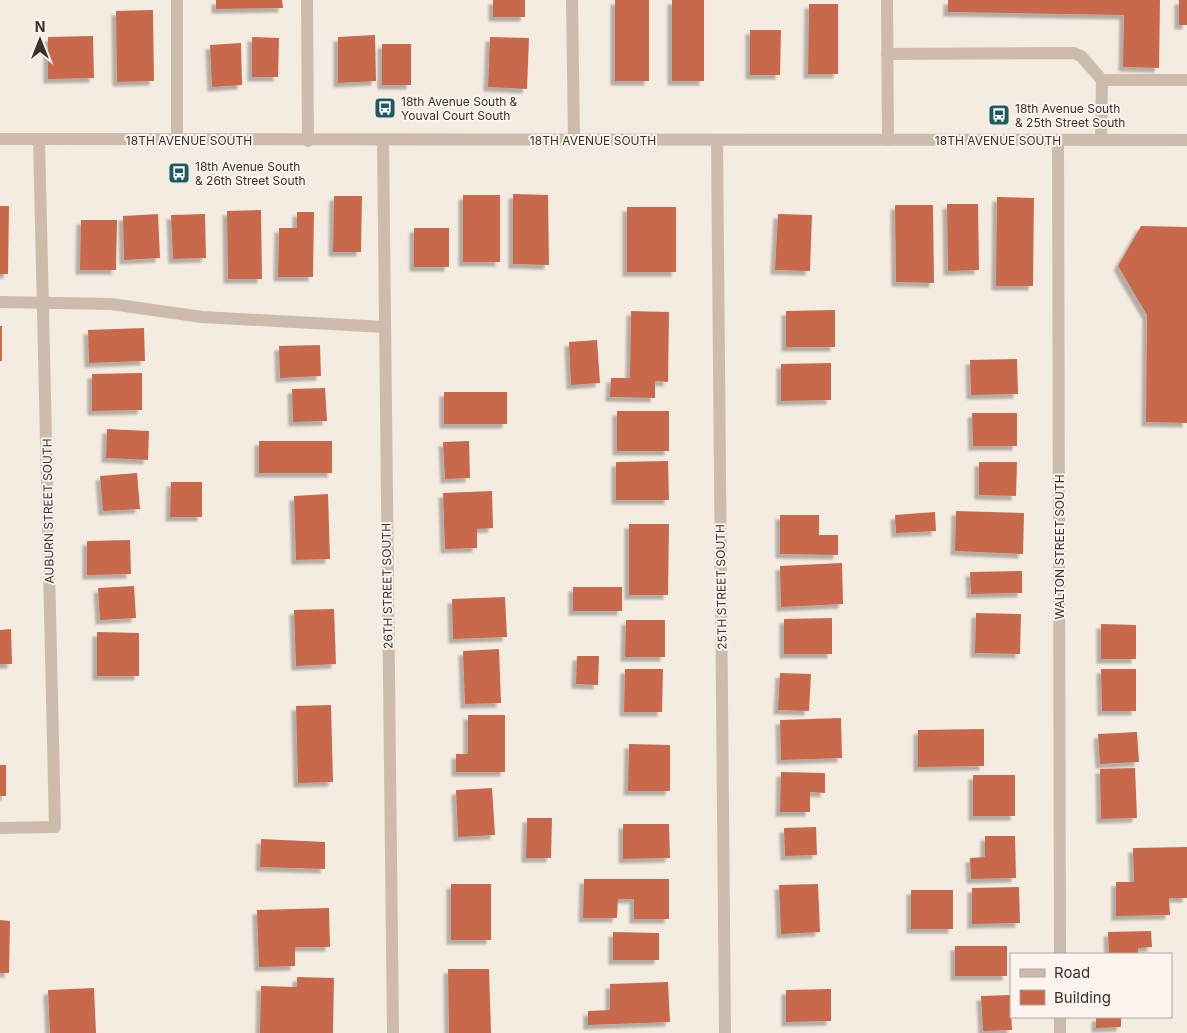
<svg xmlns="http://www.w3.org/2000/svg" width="1187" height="1033" font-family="Inter,sans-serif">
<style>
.building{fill:#c8694b;filter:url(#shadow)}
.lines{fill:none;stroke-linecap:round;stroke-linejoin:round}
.service{stroke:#cdbbac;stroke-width:12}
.minor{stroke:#cdbbac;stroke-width:12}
.tertiary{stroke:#cdbbac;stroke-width:12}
.labels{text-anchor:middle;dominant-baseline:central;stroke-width:4;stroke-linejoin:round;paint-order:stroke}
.poi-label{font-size:12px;fill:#3b302b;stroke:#fbf5ee;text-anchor:start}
.street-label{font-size:12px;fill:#3b302b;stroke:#fbf5ee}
</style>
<defs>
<filter id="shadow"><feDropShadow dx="-4.5" dy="4.5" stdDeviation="1" flood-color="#0004"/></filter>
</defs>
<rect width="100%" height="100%" fill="#f4ebe1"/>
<path class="building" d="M 216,0 L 282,0 L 283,8 L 216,9 Z
M 493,0 L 525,0 L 525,17 L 493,17 Z
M 615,0 L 649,0 L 649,81 L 615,81 Z
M 672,0 L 704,0 L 704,81 L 672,81 Z
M 948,0 L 1160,0 L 1159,68 L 1123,67 L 1124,15 L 948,12 Z
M 1179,0 L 1187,0 L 1187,25 L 1179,25 Z
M 809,4 L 838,4 L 838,74 L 808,74 Z
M 153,10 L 154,81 L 117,82 L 116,11 Z
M 750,30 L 781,30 L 780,75 L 750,75 Z
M 375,35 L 376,81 L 338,83 L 338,37 Z
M 93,36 L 94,78 L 48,79 L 48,37 Z
M 252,37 L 279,38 L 278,77 L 252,77 Z
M 490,37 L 529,38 L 527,89 L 488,87 Z
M 241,43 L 242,85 L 212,87 L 210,45 Z
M 382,44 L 411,44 L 411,85 L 382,85 Z
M 513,194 L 548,195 L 549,265 L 513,264 Z
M 463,195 L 500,195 L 500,262 L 463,262 Z
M 334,196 L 362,196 L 361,252 L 333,252 Z
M 997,197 L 1034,198 L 1033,286 L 996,286 Z
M 947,204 L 978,204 L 979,270 L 948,271 Z
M 895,205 L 933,205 L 934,283 L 896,282 Z
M 0,206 L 9,206 L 8,274 L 0,274 Z
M 627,207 L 676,207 L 676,272 L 627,272 Z
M 261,210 L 262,279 L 228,279 L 227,211 Z
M 297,212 L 314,212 L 313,277 L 278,277 L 279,228 L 297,228 Z
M 158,214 L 160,258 L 124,260 L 123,216 Z
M 205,214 L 206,258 L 173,259 L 171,215 Z
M 778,214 L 812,215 L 810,271 L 775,270 Z
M 81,220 L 117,220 L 116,270 L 80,270 Z
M 1141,226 L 1187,227 L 1187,423 L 1146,422 L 1147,315 L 1118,266 Z
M 414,228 L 449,228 L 449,267 L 414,267 Z
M 835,310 L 835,347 L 786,347 L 786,311 Z
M 631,311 L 669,312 L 668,382 L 655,381 L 655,398 L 610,397 L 611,378 L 630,378 Z
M 0,326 L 2,326 L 2,361 L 0,361 Z
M 144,328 L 145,361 L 89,363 L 88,330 Z
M 597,340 L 600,383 L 571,385 L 569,342 Z
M 320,345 L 321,376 L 280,378 L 279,346 Z
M 1017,359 L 1018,394 L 971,395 L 970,360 Z
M 831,363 L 831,400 L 781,401 L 781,364 Z
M 142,373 L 142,410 L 92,411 L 92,374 Z
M 325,388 L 327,421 L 293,422 L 292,389 Z
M 444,392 L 507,392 L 507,424 L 444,424 Z
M 617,411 L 669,411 L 669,451 L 617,451 Z
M 972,413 L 1017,413 L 1017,446 L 973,446 Z
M 107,429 L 149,431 L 148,460 L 106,458 Z
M 259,441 L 332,441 L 332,473 L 259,473 Z
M 469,441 L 470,478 L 445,479 L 443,442 Z
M 668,461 L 669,500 L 616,500 L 616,462 Z
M 979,462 L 1017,462 L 1016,496 L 979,495 Z
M 137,473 L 140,509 L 103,511 L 100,476 Z
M 171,482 L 202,482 L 202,517 L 170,517 Z
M 492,491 L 493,528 L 477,529 L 477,548 L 445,549 L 443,493 Z
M 328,494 L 330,559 L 296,560 L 294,496 Z
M 956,511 L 1024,513 L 1023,554 L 955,551 Z
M 935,512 L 936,531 L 896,533 L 895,515 Z
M 780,515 L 819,515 L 819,535 L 838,535 L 838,555 L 780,554 Z
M 629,524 L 669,524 L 668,595 L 629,595 Z
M 130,540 L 131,574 L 87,575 L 87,541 Z
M 842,563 L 843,604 L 781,607 L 780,566 Z
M 1022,571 L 1022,593 L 971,594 L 970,572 Z
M 134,586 L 136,618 L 100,620 L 98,588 Z
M 573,587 L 622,587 L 622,611 L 573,611 Z
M 505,597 L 507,637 L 453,639 L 452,599 Z
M 334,609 L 336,664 L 296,666 L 294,610 Z
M 976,613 L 1021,614 L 1020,654 L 975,653 Z
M 832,618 L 832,654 L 784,654 L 784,619 Z
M 626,620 L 665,620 L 665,657 L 625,657 Z
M 1101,624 L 1136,625 L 1136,659 L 1101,659 Z
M 11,629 L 12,664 L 0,664 L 0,630 Z
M 97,632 L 139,633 L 139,676 L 97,676 Z
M 499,649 L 501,703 L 465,704 L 463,651 Z
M 577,656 L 599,656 L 598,685 L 576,684 Z
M 625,669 L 663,669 L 662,712 L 624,712 Z
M 1101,669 L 1136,669 L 1136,711 L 1102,711 Z
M 780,673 L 811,674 L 809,711 L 778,710 Z
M 331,705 L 333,782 L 298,783 L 296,706 Z
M 468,715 L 505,715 L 505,772 L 456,772 L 456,754 L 468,754 Z
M 841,718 L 842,758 L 781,760 L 780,720 Z
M 984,729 L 984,766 L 918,767 L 918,730 Z
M 1137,732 L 1139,762 L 1100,764 L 1098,734 Z
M 629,744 L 670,745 L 670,791 L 628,791 Z
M 0,765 L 6,765 L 6,796 L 0,796 Z
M 1135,768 L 1137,818 L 1101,819 L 1100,769 Z
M 781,772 L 825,773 L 825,793 L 810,792 L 810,812 L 780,812 Z
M 973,775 L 1015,775 L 1015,816 L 973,816 Z
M 492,788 L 495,835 L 458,837 L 456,790 Z
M 527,818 L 552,818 L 551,858 L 526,858 Z
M 623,824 L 669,824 L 670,858 L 623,859 Z
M 816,827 L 817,855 L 785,856 L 784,828 Z
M 985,836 L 1015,836 L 1016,878 L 971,879 L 970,858 L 985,857 Z
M 261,839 L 325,842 L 325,869 L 260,867 Z
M 1187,847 L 1187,898 L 1169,898 L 1170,915 L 1116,916 L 1116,882 L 1134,882 L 1133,848 Z
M 584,879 L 669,879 L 669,919 L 634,919 L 634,899 L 618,899 L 617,918 L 583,918 Z
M 451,884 L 491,884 L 491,940 L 451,940 Z
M 818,884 L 820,932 L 781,934 L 779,885 Z
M 1019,887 L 1020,923 L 972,924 L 972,888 Z
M 911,890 L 953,890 L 953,929 L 911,929 Z
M 329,908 L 330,947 L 295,947 L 295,966 L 259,967 L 257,910 Z
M 0,920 L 10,921 L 9,973 L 0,973 Z
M 1151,931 L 1152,947 L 1138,948 L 1138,954 L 1109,954 L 1108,932 Z
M 613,932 L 659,933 L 659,960 L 613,960 Z
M 955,946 L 1007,946 L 1007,976 L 955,976 Z
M 448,969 L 489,969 L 491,1033 L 449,1033 Z
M 297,977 L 334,978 L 333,1033 L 260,1033 L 261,986 L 297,987 Z
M 668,982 L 670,1022 L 588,1025 L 588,1011 L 610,1010 L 610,984 Z
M 94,988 L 96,1033 L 50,1033 L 48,990 Z
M 831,989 L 831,1021 L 786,1022 L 786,990 Z
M 1010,995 L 1012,1030 L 983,1031 L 981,996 Z
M 1096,1017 L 1121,1017 L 1121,1027 L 1096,1028 Z"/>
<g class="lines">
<path class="service" d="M 887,54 L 1074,53 L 1081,56 L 1102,80 L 1187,80
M 1101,140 L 1102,80
M 0,302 L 111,304 L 202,317 L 384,327"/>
<path class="minor" d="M 307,0 L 308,141
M 572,0 L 574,140
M 887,0 L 888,140
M 177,140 L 177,0
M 383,140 L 393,1033
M 1058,140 L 1060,954
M 717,141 L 725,1033
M 0,828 L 55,827 L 39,139
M 1060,1017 L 1060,1033"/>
<path class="tertiary" d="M 0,139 L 1187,140"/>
</g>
<defs>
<g id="bus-square" transform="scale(1.125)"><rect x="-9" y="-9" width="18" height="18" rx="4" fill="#1f5a5e" stroke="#fbf5ee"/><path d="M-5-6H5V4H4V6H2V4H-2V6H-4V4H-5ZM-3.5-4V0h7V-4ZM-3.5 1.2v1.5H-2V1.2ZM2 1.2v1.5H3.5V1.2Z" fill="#fff"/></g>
</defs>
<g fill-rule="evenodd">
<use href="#bus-square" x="385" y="108"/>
<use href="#bus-square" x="999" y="115"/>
<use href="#bus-square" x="179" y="173"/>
</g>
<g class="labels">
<g class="poi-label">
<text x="401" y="101">18th Avenue South &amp;<tspan x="401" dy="14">Youval Court South</tspan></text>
<text x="1015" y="108">18th Avenue South<tspan x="1015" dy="14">&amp; 25th Street South</tspan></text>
<text x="195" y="166">18th Avenue South<tspan x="195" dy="14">&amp; 26th Street South</tspan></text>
</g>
<g class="street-label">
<text x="189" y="140">18TH AVENUE SOUTH</text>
<text x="593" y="140">18TH AVENUE SOUTH</text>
<text x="998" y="140">18TH AVENUE SOUTH</text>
<text transform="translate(48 511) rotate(-91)">AUBURN STREET SOUTH</text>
<text transform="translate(1059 547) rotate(-90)">WALTON STREET SOUTH</text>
<text transform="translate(387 586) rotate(-91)">26TH STREET SOUTH</text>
<text transform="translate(721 587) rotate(-91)">25TH STREET SOUTH</text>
</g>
</g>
<rect x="1010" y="953" width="162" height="65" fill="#fbf5ee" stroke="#aea6a0"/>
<rect x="1020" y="969" width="25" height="8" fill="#cdbbac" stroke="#aea6a0"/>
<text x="1054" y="978" font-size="15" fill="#3b302b">Road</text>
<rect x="1020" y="990" width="25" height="15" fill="#c8694b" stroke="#aea6a0"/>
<text x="1054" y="1003" font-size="15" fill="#3b302b">Building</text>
<g transform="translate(40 40)" stroke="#fbf5ee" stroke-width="4" paint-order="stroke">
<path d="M0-4L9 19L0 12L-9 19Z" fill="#3b302b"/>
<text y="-8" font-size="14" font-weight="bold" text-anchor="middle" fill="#3b302b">N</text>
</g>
</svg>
